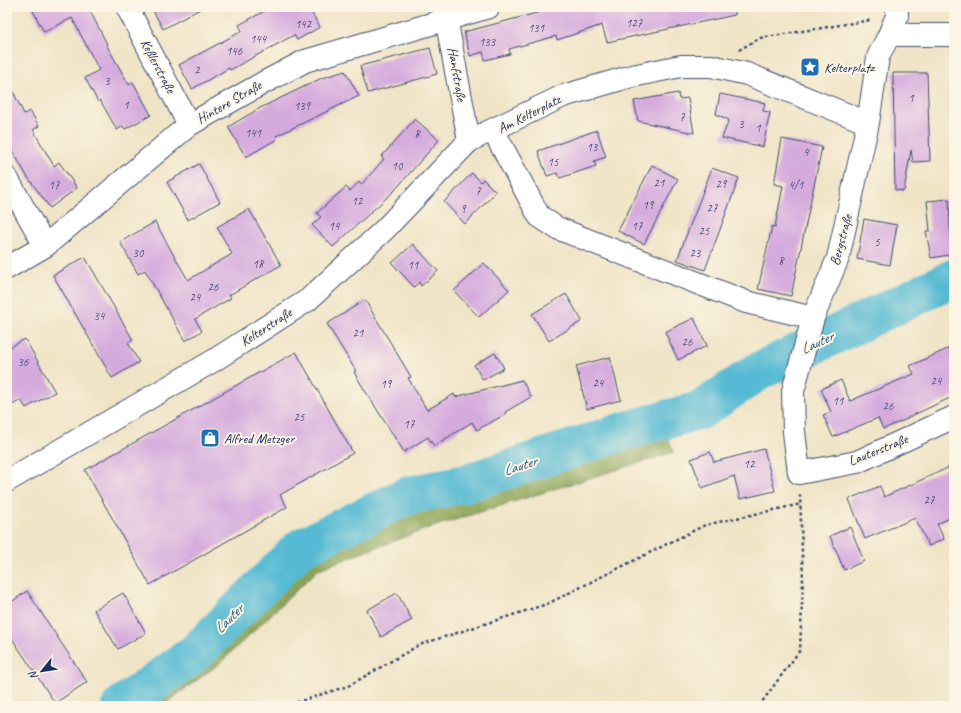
<svg xmlns="http://www.w3.org/2000/svg" width="961" height="713" font-family="Caveat,sans-serif">
<style>
.forest{fill:#8aa354;stroke:#526959}
.lines{fill:none;stroke-linecap:round;stroke-linejoin:round}
.river{stroke:#55bad3;stroke-width:39}
.building{fill:#d5abde}
.minor-casing{stroke:#3b4a6e;stroke-width:24}
.path{stroke:#3b4a6e;stroke-width:2.5;stroke-dasharray:3 3;stroke-linecap:butt}
.minor{stroke:#fff;stroke-width:22}
.labels{text-anchor:middle;dominant-baseline:central;stroke-width:4;stroke-linejoin:round;paint-order:stroke}
.number-label{font-size:12px;fill:#4a4e7e}
.street-label{font-size:14px;fill:#1b2f5e;stroke:#fcf5e5}
.poi-label{font-size:14px;fill:#1b2f5e;stroke:#fcf5e5;text-anchor:start}
.water-label{font-size:15px;font-style:italic;fill:#2c5981;stroke:#fcf5e5}
</style>
<rect width="100%" height="100%" fill="#fcf5e5"/>
<filter id="ink" filterUnits="userSpaceOnUse"><feTurbulence type="fractalNoise" baseFrequency=".025" numOctaves="2"/><feDisplacementMap in="SourceGraphic" scale="8" xChannelSelector="R" yChannelSelector="G"/><feConvolveMatrix kernelMatrix="1 2 1 2 8 2 1 2 1" color-interpolation-filters="sRGB"/></filter>
<filter id="wash" filterUnits="userSpaceOnUse"><feTurbulence type="fractalNoise" baseFrequency=".012" numOctaves="4" result="noise"/><feDisplacementMap in="SourceGraphic" scale="16" xChannelSelector="R" yChannelSelector="G"/><feGaussianBlur stdDeviation="0.9" result="paint"/><feColorMatrix in="noise" values="0 0 0 0 0 0 0 0 0 0 0 0 0 0 0 0 0 1.4 0 .05"/><feComposite in="paint" operator="in"/></filter>
<g filter="url(#wash)">
<rect width="100%" height="100%" fill="#f0e4c6"/>
<path class="forest" d="M 658,411 L 674,452 L 429,528 L 319,569 L 219,664 L 162,706 L 103,706 L 188,645 L 295,537 L 400,484 Z"/>
<g class="lines">
<path class="river" d="M 121,706 L 194,654 L 300,548 L 407,496 L 467,483 L 628,430 L 701,410 L 759,371 L 954,278"/>
</g>
<g id="blocks">
<path class="building" d="M 31,7 L 92,7 L 89,9 L 107,44 L 106,44 L 129,85 L 133,82 L 151,115 L 125,129 L 123,126 L 117,130 L 100,100 L 98,102 L 85,78 L 99,70 L 72,18 L 44,32 Z
M 151,7 L 204,7 L 163,29 Z
M 272,7 L 308,7 L 320,27 L 297,40 L 294,35 L 230,70 L 229,68 L 192,89 L 179,65 L 242,31 L 239,25 Z
M 560,7 L 735,7 L 735,15 L 607,42 L 602,25 L 557,40 L 556,36 L 509,49 L 510,54 L 485,60 L 483,52 L 470,56 L 464,32 Z
M 430,48 L 437,74 L 368,93 L 360,66 Z
M 345,71 L 359,96 L 276,136 L 277,139 L 246,157 L 228,127 L 260,108 L 322,78 Z
M 893,73 L 927,73 L 930,161 L 913,162 L 911,150 L 904,191 L 895,190 Z
M 7,79 L 24,114 L 30,111 L 39,126 L 33,130 L 54,166 L 59,162 L 77,188 L 50,208 L 27,176 L 7,141 Z
M 678,93 L 679,99 L 688,98 L 694,133 L 638,121 L 634,101 Z
M 720,94 L 765,103 L 763,111 L 770,112 L 763,147 L 722,138 L 729,120 L 716,114 Z
M 415,119 L 439,140 L 395,190 L 333,247 L 312,225 L 321,217 L 317,213 L 346,187 L 350,191 L 359,182 L 361,185 L 384,159 L 381,157 Z
M 597,130 L 606,157 L 594,161 L 596,166 L 560,178 L 557,173 L 547,176 L 538,151 Z
M 782,139 L 822,147 L 791,296 L 758,289 L 772,226 L 775,227 L 783,186 L 774,184 Z
M 199,164 L 220,202 L 188,220 L 167,182 Z
M 652,165 L 678,179 L 644,244 L 618,231 Z
M 712,168 L 739,178 L 705,270 L 677,260 Z
M 472,173 L 481,182 L 483,179 L 496,192 L 465,224 L 444,202 Z
M 949,199 L 950,228 L 954,254 L 931,258 L 926,231 L 930,231 L 927,201 Z
M 249,209 L 281,265 L 229,295 L 231,298 L 195,319 L 202,331 L 185,341 L 145,270 L 138,274 L 120,242 L 155,222 L 188,280 L 232,254 L 217,227 Z
M 864,219 L 897,225 L 890,265 L 857,259 Z
M 413,244 L 438,271 L 421,286 L 419,282 L 414,287 L 392,263 Z
M 85,257 L 133,340 L 128,343 L 139,362 L 112,378 L 53,275 Z
M 484,263 L 509,290 L 479,317 L 454,291 Z
M 566,294 L 582,321 L 549,341 L 532,314 Z
M 365,300 L 411,377 L 408,378 L 427,410 L 454,394 L 455,397 L 522,380 L 531,397 L 505,412 L 506,414 L 477,430 L 472,422 L 434,446 L 428,437 L 404,452 L 364,389 L 354,372 L 356,371 L 327,324 Z
M 694,318 L 707,346 L 678,360 L 665,332 Z
M 25,339 L 55,392 L 26,408 L 21,400 L 7,408 L 7,349 Z
M 954,346 L 954,396 L 907,418 L 907,419 L 883,429 L 878,418 L 833,437 L 823,415 L 831,412 L 821,389 L 841,380 L 850,401 L 914,374 L 910,366 Z
M 296,352 L 353,453 L 280,495 L 287,507 L 150,585 L 85,470 Z
M 495,353 L 504,368 L 483,380 L 474,365 Z
M 610,357 L 621,400 L 587,409 L 576,366 Z
M 764,449 L 775,491 L 740,499 L 734,476 L 702,488 L 691,459 L 710,452 L 714,462 Z
M 954,465 L 954,516 L 937,524 L 944,539 L 929,546 L 915,518 L 865,539 L 849,499 L 880,486 L 884,497 Z
M 850,527 L 864,561 L 844,570 L 830,536 Z
M 27,591 L 87,682 L 55,703 L 7,631 L 7,605 Z
M 123,593 L 146,633 L 118,649 L 94,610 Z
M 397,593 L 412,620 L 381,637 L 367,610 Z"/>
</g>
</g>
<g filter="url(#ink)">
<use href="#blocks" fill-opacity="0" stroke="#3b4a6e" stroke-width="1"/>
<g class="lines">
<g class="minor-casing">
<path id="minor" d="M 127,7 L 189,125
M 444,7 L 469,141
M 897,7 L 897,16 L 889,35 L 878,57 L 868,123 L 838,258 L 813,318 L 793,391 L 794,432 L 799,473 L 857,462 L 954,417
M 889,35 L 954,35
M 493,130 L 539,216 L 557,228 L 746,302 L 813,318
M 7,178 L 45,246
M 7,268 L 45,246 L 189,125 L 263,83 L 305,61 L 489,7
M 7,481 L 213,361 L 308,300 L 384,230 L 469,141 L 563,96 L 632,76 L 681,66 L 711,66 L 747,74 L 868,123"/>
</g>
<path class="path" d="M 739,50 L 760,38 L 871,20
M 285,706 L 348,686 L 419,645 L 547,604 L 705,525 L 801,504
M 759,706 L 800,650 L 803,581 L 800,494"/>
<use href="#minor" class="minor"/>
</g>
</g>
<defs>
<g id="sight-square" transform="scale(1)"><rect x="-9" y="-9" width="18" height="18" rx="4" fill="#1f6fb2" stroke="#fcf5e5"/><path d="M0-6L1.8-2.2L6-1.7L2.9 1.2L3.7 5.4L0 3.3L-3.7 5.4L-2.9 1.2L-6-1.7L-1.8-2.2Z" fill="#fff"/></g>
<g id="shop-square" transform="scale(1)"><rect x="-9" y="-9" width="18" height="18" rx="4" fill="#1f6fb2" stroke="#fcf5e5"/><path d="M-5-2.5h2.3a2.7 3.5 0 0 1 5.4 0H5L5.5 6h-11ZM-1.5-2.5h3a1.5 2.3 0 0 0-3 0Z" fill="#fff"/></g>
</defs>
<g fill-rule="evenodd">
<use href="#sight-square" x="810" y="67"/>
<use href="#shop-square" x="210" y="438"/>
</g>
<g class="labels">
<g class="number-label">
<text x="634" y="23">127</text>
<text x="303" y="24">142</text>
<text x="536" y="28">131</text>
<text x="258" y="39">144</text>
<text x="487" y="42">133</text>
<text x="234" y="51">146</text>
<text x="197" y="70">2</text>
<text x="107" y="81">3</text>
<text x="911" y="98">1</text>
<text x="126" y="105">1</text>
<text x="302" y="106">139</text>
<text x="682" y="117">7</text>
<text x="741" y="124">3</text>
<text x="758" y="128">1</text>
<text x="253" y="133">141</text>
<text x="417" y="134">8</text>
<text x="592" y="147">13</text>
<text x="806" y="152">4</text>
<text x="553" y="162">15</text>
<text x="397" y="166">10</text>
<text x="659" y="183">21</text>
<text x="721" y="184">29</text>
<text x="54" y="185">17</text>
<text x="796" y="185">4/1</text>
<text x="478" y="191">7</text>
<text x="357" y="201">12</text>
<text x="648" y="205">19</text>
<text x="712" y="208">27</text>
<text x="463" y="209">9</text>
<text x="334" y="226">14</text>
<text x="637" y="226">17</text>
<text x="704" y="231">25</text>
<text x="877" y="242">5</text>
<text x="138" y="253">30</text>
<text x="695" y="253">23</text>
<text x="781" y="261">8</text>
<text x="258" y="264">18</text>
<text x="413" y="265">11</text>
<text x="213" y="287">26</text>
<text x="195" y="297">24</text>
<text x="99" y="316">34</text>
<text x="358" y="333">21</text>
<text x="687" y="342">26</text>
<text x="23" y="362">36</text>
<text x="936" y="381">24</text>
<text x="598" y="383">24</text>
<text x="386" y="384">19</text>
<text x="838" y="401">11</text>
<text x="888" y="406">26</text>
<text x="299" y="417">25</text>
<text x="409" y="424">17</text>
<text x="749" y="464">12</text>
<text x="929" y="500">27</text>
</g>
<g class="street-label">
<text transform="translate(158 66) rotate(62)">Keßlerstraße</text>
<text transform="translate(457 74) rotate(80)">Hanfstraße</text>
<text transform="translate(229 102) rotate(-30)">Hintere Straße</text>
<text transform="translate(529 114) rotate(-27)">Am Kelterplatz</text>
<text transform="translate(841 240) rotate(-75)">Bergstraße</text>
<text transform="translate(266 327) rotate(-33)">Kelterstraße</text>
<text transform="translate(878 450) rotate(-22)">Lauterstraße</text>
</g>
<g class="poi-label">
<text x="824" y="67">Kelterplatz</text>
<text x="224" y="438">Alfred Metzger</text>
</g>
<g class="water-label">
<text transform="translate(817 343) rotate(-25)">Lauter</text>
<text transform="translate(520 466) rotate(-18)">Lauter</text>
<text transform="translate(229 619) rotate(-45)">Lauter</text>
</g>
</g>
<rect width="961" height="713" fill="none" stroke="#fcf5e5" stroke-width="24"/>
<g transform="translate(42 671) rotate(240)" stroke="#fcf5e5" stroke-width="3" paint-order="stroke">
<path d="M0-3L7 15L0 10L-7 15Z" fill="#1b2f5e"/>
<text y="-6" font-size="11" font-weight="bold" text-anchor="middle" fill="#1b2f5e">N</text>
</g>
</svg>
